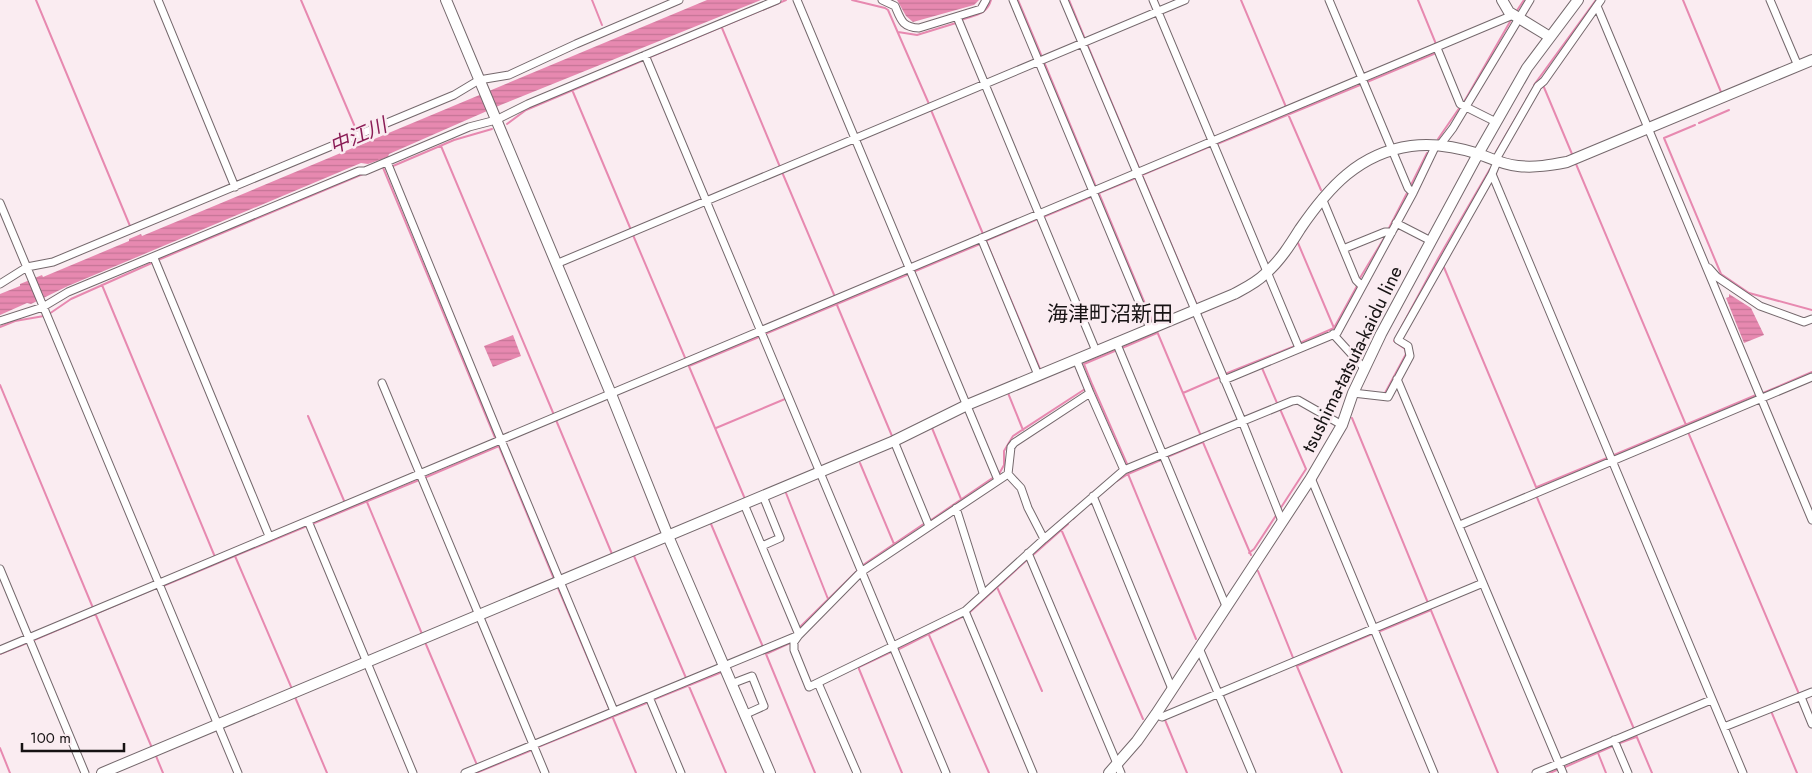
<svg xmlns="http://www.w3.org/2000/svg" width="1812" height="773" font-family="Jost,'Noto Sans JP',sans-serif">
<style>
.water{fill:url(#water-rules)}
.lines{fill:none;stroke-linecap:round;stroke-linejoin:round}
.stream{stroke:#e789b0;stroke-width:2}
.street-casing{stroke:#74686c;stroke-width:9}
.secondary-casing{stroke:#74686c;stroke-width:12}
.street{stroke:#fff;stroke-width:7}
.secondary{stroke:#fff;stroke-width:10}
.labels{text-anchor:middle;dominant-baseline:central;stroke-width:5;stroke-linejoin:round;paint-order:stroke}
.street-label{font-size:19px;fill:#161213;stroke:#faecf1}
.water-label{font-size:20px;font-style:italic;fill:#8b1d56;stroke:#faecf1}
.quarter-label{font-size:21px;fill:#161213;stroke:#faecf1}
</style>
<defs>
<pattern id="water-rules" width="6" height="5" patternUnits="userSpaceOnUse" patternTransform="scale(1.25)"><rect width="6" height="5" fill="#e789b0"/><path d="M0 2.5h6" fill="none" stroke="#c57596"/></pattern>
</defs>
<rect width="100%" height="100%" fill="#faecf1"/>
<path class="water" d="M 707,0 L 761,0 L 503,104 L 389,154 L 388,157 L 368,164 L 361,163 L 68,286 L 31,304 L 27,303 L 0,315 L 0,294 L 20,286 L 20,284 L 42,275 L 43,277 L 129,241 L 129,239 L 141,234 L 142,236 Z
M 897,0 L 979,0 L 974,5 L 913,22 L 906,16 Z
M 1729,294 L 1751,308 L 1764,335 L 1744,343 L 1726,298 L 1729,297 Z
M 513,335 L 521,356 L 493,367 L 484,346 Z"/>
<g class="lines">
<path class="stream" d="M 36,0 L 130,226
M 301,0 L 358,134
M 592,0 L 602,25
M 852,0 L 885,8 L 888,10 L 929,104
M 1018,0 L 1042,57
M 1069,0 L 1085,39
M 1241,0 L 1286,107
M 1418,0 L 1436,44
M 1683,0 L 1721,92
M 1516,12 L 1524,0
M 961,20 C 974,15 987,15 991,0
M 722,28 L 780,167
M 898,32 L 917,35 L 956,23
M 1087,44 L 1139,168
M 650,57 L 786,0
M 1044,62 L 1096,187
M 1367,82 L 1436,53
M 1534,85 L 1596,0
M 1543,85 L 1572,154
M 573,92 L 631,230
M 1462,102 L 1464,102 L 1511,20
M 931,110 L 983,234
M 1288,114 L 1321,190
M 1699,123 L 1729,110
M 507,124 L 526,110 L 644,60
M 1695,125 L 1664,138 L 1721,274 L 1749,293 L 1812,310
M 1438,139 L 1460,107
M 1217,144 L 1360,85
M 441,146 L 554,415
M 1496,152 L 1531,92
M 379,158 L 496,440
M 1576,164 L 1686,425
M 393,166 L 454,140 L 492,129
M 782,172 L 835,297
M 1411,185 L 1427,153
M 1098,191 L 1153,323
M 1099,193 L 1136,178
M 1043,217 L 1091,197
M 1388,230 L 1407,193
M 633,235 L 686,360
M 985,241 L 1038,219
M 986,241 L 1040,369
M 1298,243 L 1334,328
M 158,260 L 363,174
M 1443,265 L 1536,487
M 913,272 L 980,244
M 1360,278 L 1386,235
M 102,285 L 215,557
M 1196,303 L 1142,175 L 1211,146
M 837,305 L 892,436
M 49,314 L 71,299 L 154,262
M 0,327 L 15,321 L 44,316
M 1156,329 L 1201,436
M 765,334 L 909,274
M 1300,343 L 1334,328 L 1357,286
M 1122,348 L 1157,333
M 688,364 L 745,499
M 689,366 L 759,337
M 1262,368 L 1277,403
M 1225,374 L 1295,346
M 1092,384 L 1127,464
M 1092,384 L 1084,364 L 1117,350
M 0,385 L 93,608
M 1008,393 L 1023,430
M 1183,393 L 1220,377
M 1385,393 L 1406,354 L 1405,349 L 1394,341 L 1439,257 L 1490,169
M 1763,393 L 1812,372
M 1280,409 L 1306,469 L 1280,509
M 308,416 L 345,503
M 1352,418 L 1428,603
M 556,420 L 612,554
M 716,428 L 785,399
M 932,428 L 961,499
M 1688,432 L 1799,694
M 1202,440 L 1251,555
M 498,444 L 554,579
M 1614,455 L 1756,395
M 1167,457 L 1203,442
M 860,463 L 894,544
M 999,474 L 1004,465 L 1004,451 L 1013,436 L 1085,389
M 1128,474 L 1196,639
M 424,478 L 499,446
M 1117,481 L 1128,474 L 1161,460
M 1537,487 L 1607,458
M 1103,492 L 1113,484
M 786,493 L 828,599
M 1536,495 L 1634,729
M 367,502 L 422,634
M 1073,519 L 1080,512
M 931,520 L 994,477
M 312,524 L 419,480
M 711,524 L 763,647
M 1061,529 L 1143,719
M 1249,553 L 1254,549 L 1277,514
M 1033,555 L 1068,524
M 235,556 L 292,689
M 634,556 L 686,678
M 863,565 L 925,523
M 1258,571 L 1294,660
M 163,586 L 307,526
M 997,587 L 1042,691
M 558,588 L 610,710
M 1430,608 L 1498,773
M 970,612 L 1028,559
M 95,613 L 152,748
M 800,627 L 858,570
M 1378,632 L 1431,610
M 929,635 L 989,773
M 34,640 L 156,588
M 425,642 L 477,765
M 790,643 L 766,654 L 815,773
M 899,649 L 964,616
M 893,651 L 859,667 L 859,669 L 902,773
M 0,654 L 27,643
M 1296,664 L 1342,773
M 1297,666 L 1372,634
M 688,684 L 726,773
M 295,697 L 327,773
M 655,699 L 722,672
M 1771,711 L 1797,773
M 613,718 L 636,773
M 1165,720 L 1187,773
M 1636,735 L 1652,773
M 1620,743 L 1636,737
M 538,747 L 649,702
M 0,748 L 10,773
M 1598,753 L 1606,773
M 156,756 L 163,773
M 1565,767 L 1613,746
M 476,773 L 532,750
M 1550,773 L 1559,769"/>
<g class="street-casing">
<path id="street" d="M 158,0 L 235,187
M 797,0 L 998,480
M 882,0 L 895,6 C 901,20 902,27 919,28 L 981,9 L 986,0
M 1013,0 L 1150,328
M 1064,0 L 1242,421 L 1282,521
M 1153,0 L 1299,348
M 1329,0 L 1408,188 L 1413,193
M 1770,0 L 1798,66
M 1597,6 L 1812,520
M 957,17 L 1096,351
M 1437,48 L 1460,104 L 1496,122
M 645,55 L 946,773
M 1440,145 L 1453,128 L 1530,0
M 1495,161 L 1538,86 L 1544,81 L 1601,0
M 387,162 L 501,440 L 614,711
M 1497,162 L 1492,174 L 1743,773
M 1322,198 L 1356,280 L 1362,286
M 0,203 L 238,773
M 1396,223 L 1431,241
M 981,238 L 1038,375
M 1343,249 L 1385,232 L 1392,232
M 154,258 L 269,536
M 556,264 L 1185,0
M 1709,268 L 1717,277 L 1760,306 L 1804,322 L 1812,319
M 0,284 L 27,267 L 53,262 L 454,95 L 479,80 L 509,75 L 576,44 L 679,0
M 0,321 L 43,307 L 68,292 L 359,171 L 365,171 L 469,127 L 496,120 L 528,104 L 777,0
M 1333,334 L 1364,368
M 1116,342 L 1226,606
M 1397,379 L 1563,773
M 1224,380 L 1337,333 L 1413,193 L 1436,145
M 382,383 L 545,773
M 1090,393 L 1124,470
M 1353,393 L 1388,397 L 1410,356 L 1408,346 L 1398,340 L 1492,174
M 894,441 L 929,526
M 1008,474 L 1021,488 L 1028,508 L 1044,539
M 1311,478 L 1434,773
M 1093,496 L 1172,689
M 744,504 L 799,635 L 794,642 L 794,650 L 809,687 L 965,611 L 1044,539 L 1124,470 L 1292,401 L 1298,400 L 1342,425
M 956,508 L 983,593
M 308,521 L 413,773
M 1460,525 L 1812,377
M 762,546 L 780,538 L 763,496
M 1028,553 L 1121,773
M 0,569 L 85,773
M 965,611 L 1033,773
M 1199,648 L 1252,773
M 0,650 L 1513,15
M 818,683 L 857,773
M 731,684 L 752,676 L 764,706 L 744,715
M 649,697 L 681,773
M 1801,697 L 1812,724
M 1156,714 L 1162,717 L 1483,583
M 1724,727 L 1812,692
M 1614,740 L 1628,773
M 465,773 L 799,635 L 861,572 L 1008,474 L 1011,447 L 1014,443 L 1090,393 L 1076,359
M 1536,773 L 1711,700"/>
</g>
<g class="secondary-casing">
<path id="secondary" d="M 446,0 L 611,394 L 668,536 L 770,773
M 1502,0 L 1509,12 L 1550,37
M 102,773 L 894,441 L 967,405 L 1234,294 C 1245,288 1256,283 1265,274 C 1280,261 1290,245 1300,229 C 1328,188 1359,153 1411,146 C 1434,143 1457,147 1479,154 C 1492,159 1504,165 1518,166 C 1535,168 1551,165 1567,162 L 1812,60
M 1109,773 L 1137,741 L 1156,714 L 1311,478 L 1342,425 L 1353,393 L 1381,334 L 1478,154 L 1527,68 L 1578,0"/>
</g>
<use href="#street" class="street"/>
<use href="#secondary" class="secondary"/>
</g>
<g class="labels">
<g class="street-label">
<text transform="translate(1352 359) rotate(-64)">tsushima-tatsuta-kaidu line</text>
</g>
<g class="water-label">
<text transform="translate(358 136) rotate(-23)">中江川</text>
</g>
<g class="quarter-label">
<text x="1110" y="314">海津町沼新田</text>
</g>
</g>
<path d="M22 743v8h102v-8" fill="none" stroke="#161213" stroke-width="2.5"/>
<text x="30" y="743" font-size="15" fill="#161213" stroke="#faecf1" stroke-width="4" paint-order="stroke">100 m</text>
</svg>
